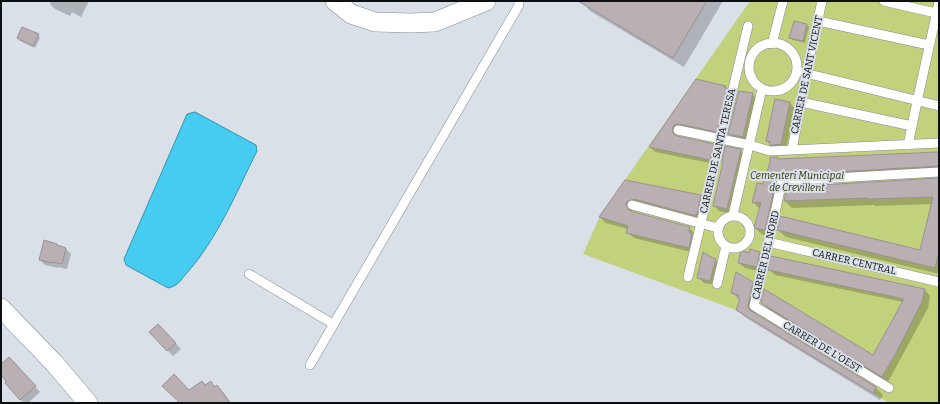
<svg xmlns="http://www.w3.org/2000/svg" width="940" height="404" font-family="Bitter,serif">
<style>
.green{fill:#c2d17c}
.water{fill:#46ccf1;stroke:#3594ae}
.shadow{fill:#0003}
.building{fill:#baafb3;stroke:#9b9195}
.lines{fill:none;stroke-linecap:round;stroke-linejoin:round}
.lane-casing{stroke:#838b92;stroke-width:10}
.street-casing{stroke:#838b92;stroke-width:20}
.lane{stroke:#fff;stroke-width:9}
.street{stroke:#fff;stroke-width:19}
.labels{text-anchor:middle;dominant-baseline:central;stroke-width:4;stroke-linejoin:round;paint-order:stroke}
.street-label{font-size:10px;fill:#0d1013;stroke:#d9e0e8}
.park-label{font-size:10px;font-style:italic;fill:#2f350b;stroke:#d9e0e8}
</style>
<rect width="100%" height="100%" fill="#d9e0e8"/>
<path class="green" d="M 750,1 L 939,1 L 939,403 L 889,403 L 736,310 L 583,254 L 601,214 Z"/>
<path class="water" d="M 195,112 L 256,145 L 257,151 C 236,193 218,238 186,274 C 180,281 178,286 168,288 L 126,265 L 124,259 L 187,114 Z"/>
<path class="shadow" d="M 51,1 L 89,1 L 81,17 L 72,12 L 70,16 L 55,9 L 50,4 Z
M 581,1 L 723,1 L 684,67 L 590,11 Z
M 794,22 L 807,25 L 809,27 L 805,43 L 793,40 L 790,38 Z
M 38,35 L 40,38 L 35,48 L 20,41 L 18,38 Z
M 696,80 L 725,87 L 731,93 L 722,137 L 677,134 L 677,137 L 713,144 L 719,150 L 715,164 L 655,152 L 650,147 Z
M 752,94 L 758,100 L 748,142 L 735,139 L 729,134 Z
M 776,100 L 790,103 L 795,109 L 786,149 L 776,150 L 767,141 Z
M 740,150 L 745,155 L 732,214 L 719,211 L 714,205 L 724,163 L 723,162 Z
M 939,153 L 939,173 L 785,184 L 772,237 L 763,235 L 755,228 L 760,209 L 753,202 L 764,186 L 777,158 L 780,160 Z
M 939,179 L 939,274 L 786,237 L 778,230 L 921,251 L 932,204 L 875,206 L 874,205 L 792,208 L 785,201 L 788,188 Z
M 626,181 L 701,196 L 707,202 L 702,221 L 632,209 L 632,212 L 689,228 L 695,234 L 695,253 L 634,238 L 627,232 L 628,229 L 606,223 L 600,217 Z
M 59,247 L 66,249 L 71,254 L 67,269 L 58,267 L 58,268 L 45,265 L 40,260 Z
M 759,254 L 765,259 L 762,272 L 745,268 L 739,263 Z
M 715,260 L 721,265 L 716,285 L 704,283 L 698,277 Z
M 769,269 L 925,290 L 930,296 L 928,308 L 888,382 L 768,309 L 762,303 L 873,356 L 903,302 L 775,275 Z
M 752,283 L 760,290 L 755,315 L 876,388 L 883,395 L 880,400 L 745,317 L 738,310 L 741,300 L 732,293 Z
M 158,325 L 181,349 L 173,356 L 150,332 Z
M 15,363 L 40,392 L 28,403 L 24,403 L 21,400 L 6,383 L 8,381 L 1,374 L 1,366 Z
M 211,383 L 215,387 L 217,386 L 224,393 L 231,403 L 180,403 L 189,391 L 206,386 Z"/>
<path class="building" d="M 578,1 L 707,1 L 673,58 Z
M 794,21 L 807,24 L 803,41 L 789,38 Z
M 22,27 L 39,34 L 33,46 L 17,38 Z
M 696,79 L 726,86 L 725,88 L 727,88 L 717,132 L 679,124 L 676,124 L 673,126 L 672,131 L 674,134 L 677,136 L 714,144 L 710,160 L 649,147 Z
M 739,91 L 753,93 L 743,137 L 728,134 Z
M 775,99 L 790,102 L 781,144 L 771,145 L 770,145 L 770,142 L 766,141 Z
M 725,146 L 741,149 L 727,209 L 713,206 L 723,162 L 722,162 Z
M 939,152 L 939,166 L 782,175 L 779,176 L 776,180 L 765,230 L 754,228 L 761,202 L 752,203 L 757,183 L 763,184 L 770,162 L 770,157 L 778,157 L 777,159 Z
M 939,178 L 939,252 L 935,268 L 777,230 L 780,216 L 920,250 L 933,197 L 867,199 L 867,198 L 784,201 L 787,187 Z
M 625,180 L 701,195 L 697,215 L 693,215 L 634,199 L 628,201 L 626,204 L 628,209 L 630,211 L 690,227 L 689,232 L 692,233 L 689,248 L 626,233 L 628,226 L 599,217 Z
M 44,240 L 57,244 L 57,245 L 66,248 L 62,264 L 53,262 L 53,263 L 39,260 Z
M 750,249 L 760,252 L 757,267 L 738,263 L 741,250 L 749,253 Z
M 703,252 L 713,258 L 716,259 L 710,281 L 697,278 Z
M 771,256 L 925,289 L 922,302 L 896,353 L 882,377 L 761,303 L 764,289 L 873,355 L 904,299 L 768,270 Z
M 736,272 L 753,282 L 748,305 L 748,308 L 751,311 L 876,387 L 873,393 L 736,310 L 740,299 L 738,299 L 739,295 L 731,293 Z
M 158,324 L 176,343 L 167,351 L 149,332 Z
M 9,357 L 36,386 L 20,400 L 5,383 L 6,381 L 1,375 L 1,364 Z
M 174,374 L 189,390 L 202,381 L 205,385 L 211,381 L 214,387 L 217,385 L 230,403 L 180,403 L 162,386 Z"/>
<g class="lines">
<g class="lane-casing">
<path id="lane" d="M 884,1 L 936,13
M 818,21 L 929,45
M749 67a24 24 0 1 1 48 0a24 24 0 1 1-48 0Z
M 772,44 L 783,1
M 801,72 L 939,106
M 801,102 L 912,126
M 678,130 L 750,145 L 770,151 L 939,143
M 908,145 L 917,102 L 939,2
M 792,150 L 806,74 L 822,1
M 632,205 L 718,228
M 733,215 L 762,89
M718 232a16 16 0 1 1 32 0a16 16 0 1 1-32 0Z
M 768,242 L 939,282
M 249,274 L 333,324
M 688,277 L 748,26
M 717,284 L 726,246
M 310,365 L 519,5 L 519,1
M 889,388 L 754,306 L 782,181 L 939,172"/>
</g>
<g class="street-casing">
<path id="street" d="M 335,1 L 351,14 L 375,22 L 411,23 L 435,22 L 486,1
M 1,308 L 54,363 L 88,403"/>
</g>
<use href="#lane" class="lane"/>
<use href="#street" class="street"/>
</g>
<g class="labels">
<g class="street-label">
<text transform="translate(807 75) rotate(-78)">CARRER DE SANT VICENT</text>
<text transform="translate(718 151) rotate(-77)">CARRER DE SANTA TERESA</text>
<text transform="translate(766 255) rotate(-77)">CARRER DEL NORD</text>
<text transform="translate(854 262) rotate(13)">CARRER CENTRAL</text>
<text transform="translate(822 347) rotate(31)">CARRER DE L'OEST</text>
</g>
<g class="park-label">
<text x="797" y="176">Cementeri Municipal<tspan x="797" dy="12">de Crevillent</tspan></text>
</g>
</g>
<rect width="940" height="404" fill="none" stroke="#0d1013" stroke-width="4"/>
</svg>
